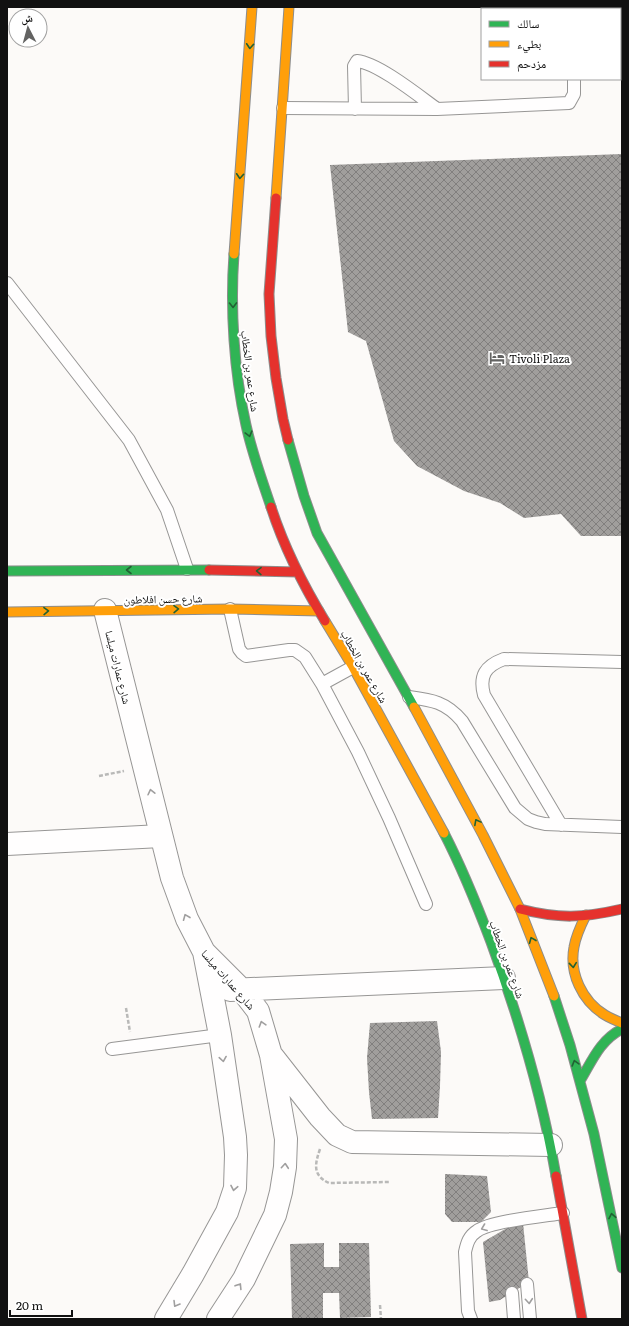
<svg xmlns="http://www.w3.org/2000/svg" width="629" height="1326" font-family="Literata,'Noto Naskh Arabic',serif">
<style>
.building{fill:url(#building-cross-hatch)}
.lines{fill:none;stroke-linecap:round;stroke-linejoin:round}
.lane-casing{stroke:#979695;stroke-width:14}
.street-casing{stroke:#979695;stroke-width:24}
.fast-casing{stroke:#8d8d8c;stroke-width:11}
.slow-casing{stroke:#8d8d8c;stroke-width:11}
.jam-casing{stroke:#8d8d8c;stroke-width:11}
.path{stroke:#b9b9b8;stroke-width:2.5;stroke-dasharray:4 2;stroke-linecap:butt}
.lane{stroke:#fffefe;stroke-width:12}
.street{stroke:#fffefe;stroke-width:22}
.fast{stroke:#30b455;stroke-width:9}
.slow{stroke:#ff9f0a;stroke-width:9}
.jam{stroke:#e5322d;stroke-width:9}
.oneway{stroke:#206233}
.oneway2{stroke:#a09f9f}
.labels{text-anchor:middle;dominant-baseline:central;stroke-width:4;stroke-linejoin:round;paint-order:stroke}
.poi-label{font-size:11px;fill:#111;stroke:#fff;text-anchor:start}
.street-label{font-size:11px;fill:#111;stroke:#fff}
</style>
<defs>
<pattern id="building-cross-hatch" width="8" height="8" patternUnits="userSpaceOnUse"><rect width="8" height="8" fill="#a09e9c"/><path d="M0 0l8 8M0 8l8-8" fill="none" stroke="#817f7e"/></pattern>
</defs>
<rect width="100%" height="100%" fill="#fcfaf8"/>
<path class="building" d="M 622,154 L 622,536 L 581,536 L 561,514 L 524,518 L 500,503 L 464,491 L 417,466 L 394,441 L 366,341 L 348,332 L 330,165 Z
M 437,1021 L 441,1052 L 440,1086 L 438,1118 L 372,1119 L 369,1092 L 367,1058 L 370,1023 Z
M 445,1174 L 487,1176 L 491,1212 L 481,1222 L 452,1222 L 445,1214 Z
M 523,1223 L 529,1282 L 500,1300 L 489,1302 L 483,1242 L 512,1225 Z
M 324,1243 L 324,1267 L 339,1267 L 339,1243 L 369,1243 L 371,1317 L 340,1318 L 339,1293 L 323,1293 L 323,1319 L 292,1319 L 290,1244 Z"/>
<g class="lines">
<g class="lane-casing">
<path id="lane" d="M 572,7 L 572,9
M 283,108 L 437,109 L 569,103 L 574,94 L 574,79
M 355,109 L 354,66 L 357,61 C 378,63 419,96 437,109
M 7,283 L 129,440 L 167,510 L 187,569
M 230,609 L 239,649 L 242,653 L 246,656 L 289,650 L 295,650 L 305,657 L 322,684 L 358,752 L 389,818 L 426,904
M 322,684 L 353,667
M 409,697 C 432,700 446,702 462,721 L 515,808 L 528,819 L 536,822 L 545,824 L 622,827
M 561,825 L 484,695 C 479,676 485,666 504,659 L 622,662
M 112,1049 L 220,1035
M 527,1284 L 530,1319
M 512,1293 L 514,1319
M 471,1319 L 468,1311 L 465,1252 C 467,1243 469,1236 477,1231 C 491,1221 544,1216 563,1213"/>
</g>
<g class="street-casing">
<path id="street" d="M 105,610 L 172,878 L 187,919 L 204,952 L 241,989 L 258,1011 L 271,1055 L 286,1139 L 285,1167 L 281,1192 L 275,1215 L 244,1279 L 218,1319
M 7,844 L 161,836
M 230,990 L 504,978
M 273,1057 L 320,1117 L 337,1135 L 352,1142 L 551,1145
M 166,1319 L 193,1274 L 227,1212 L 235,1188 L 236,1155 L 235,1137 L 220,1035 L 204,952"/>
</g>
<g class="fast-casing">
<path id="fast" d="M 234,254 C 230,308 234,372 246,425 C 252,453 262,480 271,507
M 288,440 L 304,496 L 317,533 L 414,707
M 7,571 L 209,570
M 444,833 C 462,868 477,905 491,942 C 519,1018 542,1096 556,1176
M 554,996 L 570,1045 L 594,1134 L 622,1268
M 580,1081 C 592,1061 600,1040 622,1029"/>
</g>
<g class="slow-casing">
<path id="slow" d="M 276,198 L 289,7
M 234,254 L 252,7
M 7,612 L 230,609 L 319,611
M 325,621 L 353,667 L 444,833
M 414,707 L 483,835 L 520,909 L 554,996
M 586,915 C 581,925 576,935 574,947 C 569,973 582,1001 605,1015 C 610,1018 617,1021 622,1023"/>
</g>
<g class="jam-casing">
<path id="jam" d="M 276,198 L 269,294 L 271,336 L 276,378 L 283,419 L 288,440
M 271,507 C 284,547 303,585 325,621
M 209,570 L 298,572
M 520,909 C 559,919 583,918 622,909
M 556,1176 L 582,1319"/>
</g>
<path class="path" d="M 99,776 L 124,771
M 126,1008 L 130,1032
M 320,1149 C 315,1164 312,1175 329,1183 L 390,1182
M 380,1305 L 381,1319"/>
<use href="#lane" class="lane"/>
<use href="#street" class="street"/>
<use href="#fast" class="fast"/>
<use href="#slow" class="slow"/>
<use href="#jam" class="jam"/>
</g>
<defs><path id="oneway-chevron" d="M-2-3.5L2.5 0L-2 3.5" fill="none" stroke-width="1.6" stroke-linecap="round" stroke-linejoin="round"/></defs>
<g class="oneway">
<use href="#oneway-chevron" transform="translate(250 46) rotate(94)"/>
<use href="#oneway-chevron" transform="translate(240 176) rotate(94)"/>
<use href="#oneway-chevron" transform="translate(233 305) rotate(89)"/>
<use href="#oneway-chevron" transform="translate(249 434) rotate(75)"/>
<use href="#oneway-chevron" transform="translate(129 570) rotate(180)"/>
<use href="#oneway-chevron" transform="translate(259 571) rotate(-179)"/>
<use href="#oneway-chevron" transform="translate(176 609) rotate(-1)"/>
<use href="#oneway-chevron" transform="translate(46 611) rotate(-1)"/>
<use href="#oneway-chevron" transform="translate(477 822) rotate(-118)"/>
<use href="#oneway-chevron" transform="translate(532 940) rotate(-112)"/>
<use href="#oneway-chevron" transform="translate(573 965) rotate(84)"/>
<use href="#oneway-chevron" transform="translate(575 1063) rotate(-106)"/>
<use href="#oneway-chevron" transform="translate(612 1216) rotate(-101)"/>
</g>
<g class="oneway2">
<use href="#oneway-chevron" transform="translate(151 792) rotate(-103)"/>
<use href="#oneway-chevron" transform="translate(186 917) rotate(-112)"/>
<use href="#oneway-chevron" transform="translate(262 1024) rotate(-107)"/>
<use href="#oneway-chevron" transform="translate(223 1059) rotate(81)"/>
<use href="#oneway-chevron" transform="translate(285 1166) rotate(-85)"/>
<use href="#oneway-chevron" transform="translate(234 1188) rotate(101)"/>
<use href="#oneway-chevron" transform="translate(484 1228) rotate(159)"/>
<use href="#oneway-chevron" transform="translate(239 1286) rotate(-58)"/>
<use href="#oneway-chevron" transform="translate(529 1301) rotate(85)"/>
<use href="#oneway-chevron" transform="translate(176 1304) rotate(121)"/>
</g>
<defs>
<g id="hotel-bare" transform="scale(1.2)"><path d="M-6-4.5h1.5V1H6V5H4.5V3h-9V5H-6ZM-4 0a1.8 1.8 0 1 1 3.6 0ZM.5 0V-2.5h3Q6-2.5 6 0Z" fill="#636362" stroke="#fff" stroke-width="2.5" paint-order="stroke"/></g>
</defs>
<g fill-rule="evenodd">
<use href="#hotel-bare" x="497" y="358"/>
</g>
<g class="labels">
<g class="poi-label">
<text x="509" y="358">Tivoli Plaza</text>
</g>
<g class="street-label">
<text transform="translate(251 371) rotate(83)">شارع عمر بن الخطاب</text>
<text transform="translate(163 598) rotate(-1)">شارع حسن افلاطون</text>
<text transform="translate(365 666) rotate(60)">شارع عمر بن الخطاب</text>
<text transform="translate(119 667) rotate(76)">شارع عمارات ميلسا</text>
<text transform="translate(508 959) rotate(70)">شارع عمر بن الخطاب</text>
<text transform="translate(229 979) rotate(49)">شارع عمارات ميلسا</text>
</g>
</g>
<rect width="629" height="1326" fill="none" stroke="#111111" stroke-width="16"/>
<rect x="481" y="8" width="140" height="72" fill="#ffffff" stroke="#a0a0a0"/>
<rect x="489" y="21" width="20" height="6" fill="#30b455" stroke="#a0a0a0"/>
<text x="517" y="28" font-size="12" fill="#111111">سالك</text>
<rect x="489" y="41" width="20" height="6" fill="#ff9f0a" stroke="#a0a0a0"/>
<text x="517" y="48" font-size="12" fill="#111111">بطيء</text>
<rect x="489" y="61" width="20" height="6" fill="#e5322d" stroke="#a0a0a0"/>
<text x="517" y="68" font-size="12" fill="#111111">مزدحم</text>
<g transform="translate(28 28) rotate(354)"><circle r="19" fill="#ffffff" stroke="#a0a0a0"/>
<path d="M0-3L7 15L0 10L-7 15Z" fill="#636362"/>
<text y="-6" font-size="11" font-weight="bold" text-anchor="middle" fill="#111111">ش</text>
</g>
<path d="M10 1310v6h62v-6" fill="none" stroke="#111111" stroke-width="2"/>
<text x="16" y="1310" font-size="12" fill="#111111" stroke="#ffffff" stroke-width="3" paint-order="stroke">20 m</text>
</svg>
